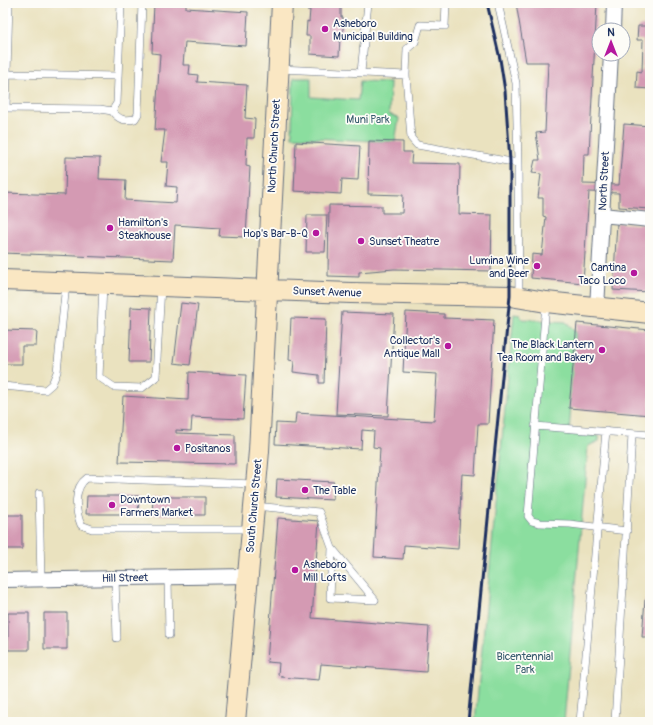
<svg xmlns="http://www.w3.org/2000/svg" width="653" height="725" font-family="Pangolin,sans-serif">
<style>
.green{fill:#8bde9f;stroke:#53867e}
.building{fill:#d49ab3}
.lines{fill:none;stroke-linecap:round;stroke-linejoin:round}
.lane-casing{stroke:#636e80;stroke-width:8}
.street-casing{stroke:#636e80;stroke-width:16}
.secondary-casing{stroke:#636e80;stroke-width:22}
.lane{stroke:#fff;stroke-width:7}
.street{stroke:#fff;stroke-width:14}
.secondary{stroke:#fae7c3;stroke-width:20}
.rail{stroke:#1b2f5e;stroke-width:3}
.poi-dot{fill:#b5179e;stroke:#fdfcf7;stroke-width:1.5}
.labels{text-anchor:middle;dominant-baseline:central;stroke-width:3.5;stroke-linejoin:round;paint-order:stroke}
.poi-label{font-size:11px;fill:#1b2f5e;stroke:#fdfcf7;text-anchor:start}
.park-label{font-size:11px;fill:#375b6e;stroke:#fdfcf7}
.street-label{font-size:11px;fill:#1b2f5e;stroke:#fdfcf7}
</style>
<rect width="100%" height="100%" fill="#fdfcf7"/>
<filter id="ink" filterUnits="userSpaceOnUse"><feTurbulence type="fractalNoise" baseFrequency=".025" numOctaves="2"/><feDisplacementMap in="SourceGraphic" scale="8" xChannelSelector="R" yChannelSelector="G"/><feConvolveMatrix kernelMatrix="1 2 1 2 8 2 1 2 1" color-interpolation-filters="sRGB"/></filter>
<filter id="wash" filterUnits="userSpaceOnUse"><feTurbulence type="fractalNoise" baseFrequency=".012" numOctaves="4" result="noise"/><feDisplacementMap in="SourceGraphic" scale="16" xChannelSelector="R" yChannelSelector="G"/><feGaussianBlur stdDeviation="0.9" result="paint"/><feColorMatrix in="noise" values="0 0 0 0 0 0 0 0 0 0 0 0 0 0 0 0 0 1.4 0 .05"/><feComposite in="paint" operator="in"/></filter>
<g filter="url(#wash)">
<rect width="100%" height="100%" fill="#eae2bf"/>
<path class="green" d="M 293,78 L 311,78 L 311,97 L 358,100 L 360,81 L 390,82 L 389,114 L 399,118 L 395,142 L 292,137 Z
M 514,314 L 520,315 L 522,319 L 566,322 L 573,330 L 576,332 L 569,434 L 599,436 L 599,441 L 588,446 L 564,722 L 475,722 Z"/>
<g id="blocks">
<path class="building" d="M 154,3 L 186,4 L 186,8 L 248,12 L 246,46 L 185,42 L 183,65 L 190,65 L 189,74 L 198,75 L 197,82 L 247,85 L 245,118 L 255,119 L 254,138 L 247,138 L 246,166 L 250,167 L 246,237 L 219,236 L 220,228 L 175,225 L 173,260 L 3,253 L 3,193 L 65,195 L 66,157 L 100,158 L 99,179 L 126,180 L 125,200 L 176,203 L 177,187 L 166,186 L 168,162 L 161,162 L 165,130 L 155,130 L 160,54 L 152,53 Z
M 307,3 L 341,3 L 341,17 L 343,17 L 343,37 L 340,37 L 339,56 L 310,54 L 310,36 L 306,36 L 307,21 L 309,22 L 310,10 L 307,10 Z
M 516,3 L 597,3 L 589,154 L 584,154 L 583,184 L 619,185 L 624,124 L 650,126 L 650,209 L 619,207 L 619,193 L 589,192 L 583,283 L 531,278 L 532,254 L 542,255 L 546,217 L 543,216 L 543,198 L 538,198 L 541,174 L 532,173 L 535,160 L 540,160 L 536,133 L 545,132 L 548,62 L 526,62 Z
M 638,26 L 650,26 L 650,89 L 636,88 L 637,71 L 642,72 L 643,40 L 637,40 Z
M 369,141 L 403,142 L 403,152 L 412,152 L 411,163 L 460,164 L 459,214 L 492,215 L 491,271 L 394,269 L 359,272 L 359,277 L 328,276 L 329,205 L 382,206 L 382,213 L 402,213 L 403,195 L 368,194 Z
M 296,142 L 360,146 L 358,180 L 342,179 L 341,194 L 294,191 Z
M 307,215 L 327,215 L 325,252 L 306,252 Z
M 617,223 L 650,225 L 650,292 L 613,290 Z
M 181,303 L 198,305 L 190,365 L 174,363 Z
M 131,307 L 151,308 L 149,362 L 129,362 Z
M 342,312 L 394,314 L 388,416 L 336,414 Z
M 406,312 L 444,314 L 444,318 L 494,320 L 488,424 L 478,424 L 475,475 L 462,474 L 458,549 L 404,545 L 403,559 L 374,557 L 380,448 L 373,447 L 374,431 L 362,430 L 361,449 L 275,444 L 276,423 L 295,424 L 296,413 L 434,421 L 437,374 L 403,372 Z
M 291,318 L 326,319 L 324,383 L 319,383 L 319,375 L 293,372 L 294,361 L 289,360 Z
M 577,323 L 650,330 L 650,415 L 569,408 Z
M 3,330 L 37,331 L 36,346 L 22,346 L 22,364 L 3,364 Z
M 189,372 L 246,375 L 243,419 L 192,417 L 191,431 L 176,430 L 176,433 L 235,435 L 235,464 L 119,462 L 123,396 L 188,400 Z
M 277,479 L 334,482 L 333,500 L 276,497 Z
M 87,496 L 139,496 L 138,514 L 86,514 Z
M 153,497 L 205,497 L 205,515 L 152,515 Z
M 3,515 L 22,515 L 22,549 L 3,549 Z
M 278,518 L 319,521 L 312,618 L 429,627 L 426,672 L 321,664 L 319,680 L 281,677 L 281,676 L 278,675 L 279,663 L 267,662 Z
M 645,600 L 650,600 L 650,637 L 642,637 Z
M 8,613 L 29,613 L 29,650 L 8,650 Z
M 44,613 L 67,613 L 67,649 L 44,649 Z"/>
</g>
</g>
<g filter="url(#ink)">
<use href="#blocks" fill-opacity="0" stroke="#636e80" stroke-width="1"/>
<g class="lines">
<g class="lane-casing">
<path id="lane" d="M 280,69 L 406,75 L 407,49 L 415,42 L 420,25 L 445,26 L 446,3
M 361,72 L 368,3
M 7,74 L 118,76
M 406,75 L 411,138 L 417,145 L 518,163 L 516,83 L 498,3
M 3,108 L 100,109 L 112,111 C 119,120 124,121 135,119 L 138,114 L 142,3
M 6,108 L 9,3
M 112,111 L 117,103 L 121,3
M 518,163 L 519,296
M 103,285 L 99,377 L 114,387 L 142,388 L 156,377 L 161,286
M 546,304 L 528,516 L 532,521 L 540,523 L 570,524 L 627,531
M 3,386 L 45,390 L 52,384 L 57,372 L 66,284
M 535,426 L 650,435
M 39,493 L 41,579
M 254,506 L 319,512 L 332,548
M 252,529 L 92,529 L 81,525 C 75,510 73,488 87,478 L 255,484
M 332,548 L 375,600 L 330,598 Z
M 168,577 L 169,635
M 115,578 L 117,638
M 580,722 L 606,431
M 615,722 L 632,434"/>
</g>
<g class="street-casing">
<path id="street" d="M 613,30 L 614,3
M 602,215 L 650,220
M 597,308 L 611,54
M 3,580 L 248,576"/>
</g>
<g class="secondary-casing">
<path id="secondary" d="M 3,280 L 351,293 L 510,296 L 546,302 L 650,313
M 235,722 L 259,451 L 282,3"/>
</g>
<use href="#lane" class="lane"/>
<use href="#street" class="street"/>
<use href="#secondary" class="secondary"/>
<path class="rail" d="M 468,722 L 510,296 L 510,161 L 505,91 L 500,59 L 487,3"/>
</g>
</g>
<g class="poi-dot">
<circle cx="325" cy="29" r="4"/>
<circle cx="110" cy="228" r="4"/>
<circle cx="316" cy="233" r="4"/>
<circle cx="361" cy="241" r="4"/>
<circle cx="537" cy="266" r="4"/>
<circle cx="634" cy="273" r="4"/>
<circle cx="448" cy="346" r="4"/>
<circle cx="602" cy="350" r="4"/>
<circle cx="177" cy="448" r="4"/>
<circle cx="305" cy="490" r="4"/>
<circle cx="112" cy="505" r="4"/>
<circle cx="295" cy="570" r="4"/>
</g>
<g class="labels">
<g class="poi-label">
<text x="333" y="23">Asheboro<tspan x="333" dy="13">Municipal Building</tspan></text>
<text x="118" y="222">Hamilton's<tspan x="118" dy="13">Steakhouse</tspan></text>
<text x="308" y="233" text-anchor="end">Hop's Bar-B-Q</text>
<text x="369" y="241">Sunset Theatre</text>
<text x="529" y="260" text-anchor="end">Lumina Wine<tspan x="529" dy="13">and Beer</tspan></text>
<text x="626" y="267" text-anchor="end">Cantina<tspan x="626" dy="13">Taco Loco</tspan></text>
<text x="440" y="340" text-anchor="end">Collector's<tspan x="440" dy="13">Antique Mall</tspan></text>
<text x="594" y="344" text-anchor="end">The Black Lantern<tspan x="594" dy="13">Tea Room and Bakery</tspan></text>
<text x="185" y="448">Positanos</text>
<text x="313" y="490">The Table</text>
<text x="120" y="499">Downtown<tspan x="120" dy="13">Farmers Market</tspan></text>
<text x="303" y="564">Asheboro<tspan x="303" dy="13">Mill Lofts</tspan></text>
</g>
<g class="park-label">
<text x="368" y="119">Muni Park</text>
<text x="525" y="656">Bicentennial<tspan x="525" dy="13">Park</tspan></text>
</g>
<g class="street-label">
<text transform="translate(274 146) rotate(-87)">North Church Street</text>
<text transform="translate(604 181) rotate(-87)">North Street</text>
<text transform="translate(327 292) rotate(2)">Sunset Avenue</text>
<text transform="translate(254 506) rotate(-85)">South Church Street</text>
<text transform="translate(125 578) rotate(-1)">Hill Street</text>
</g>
</g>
<rect width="653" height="725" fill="none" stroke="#fdfcf7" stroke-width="16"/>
<g transform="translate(611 42)"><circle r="19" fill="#fdfcf7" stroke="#a3aaba"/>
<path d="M0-3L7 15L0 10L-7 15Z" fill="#b5179e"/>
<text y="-6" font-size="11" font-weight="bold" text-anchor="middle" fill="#1b2f5e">N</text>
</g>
</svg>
